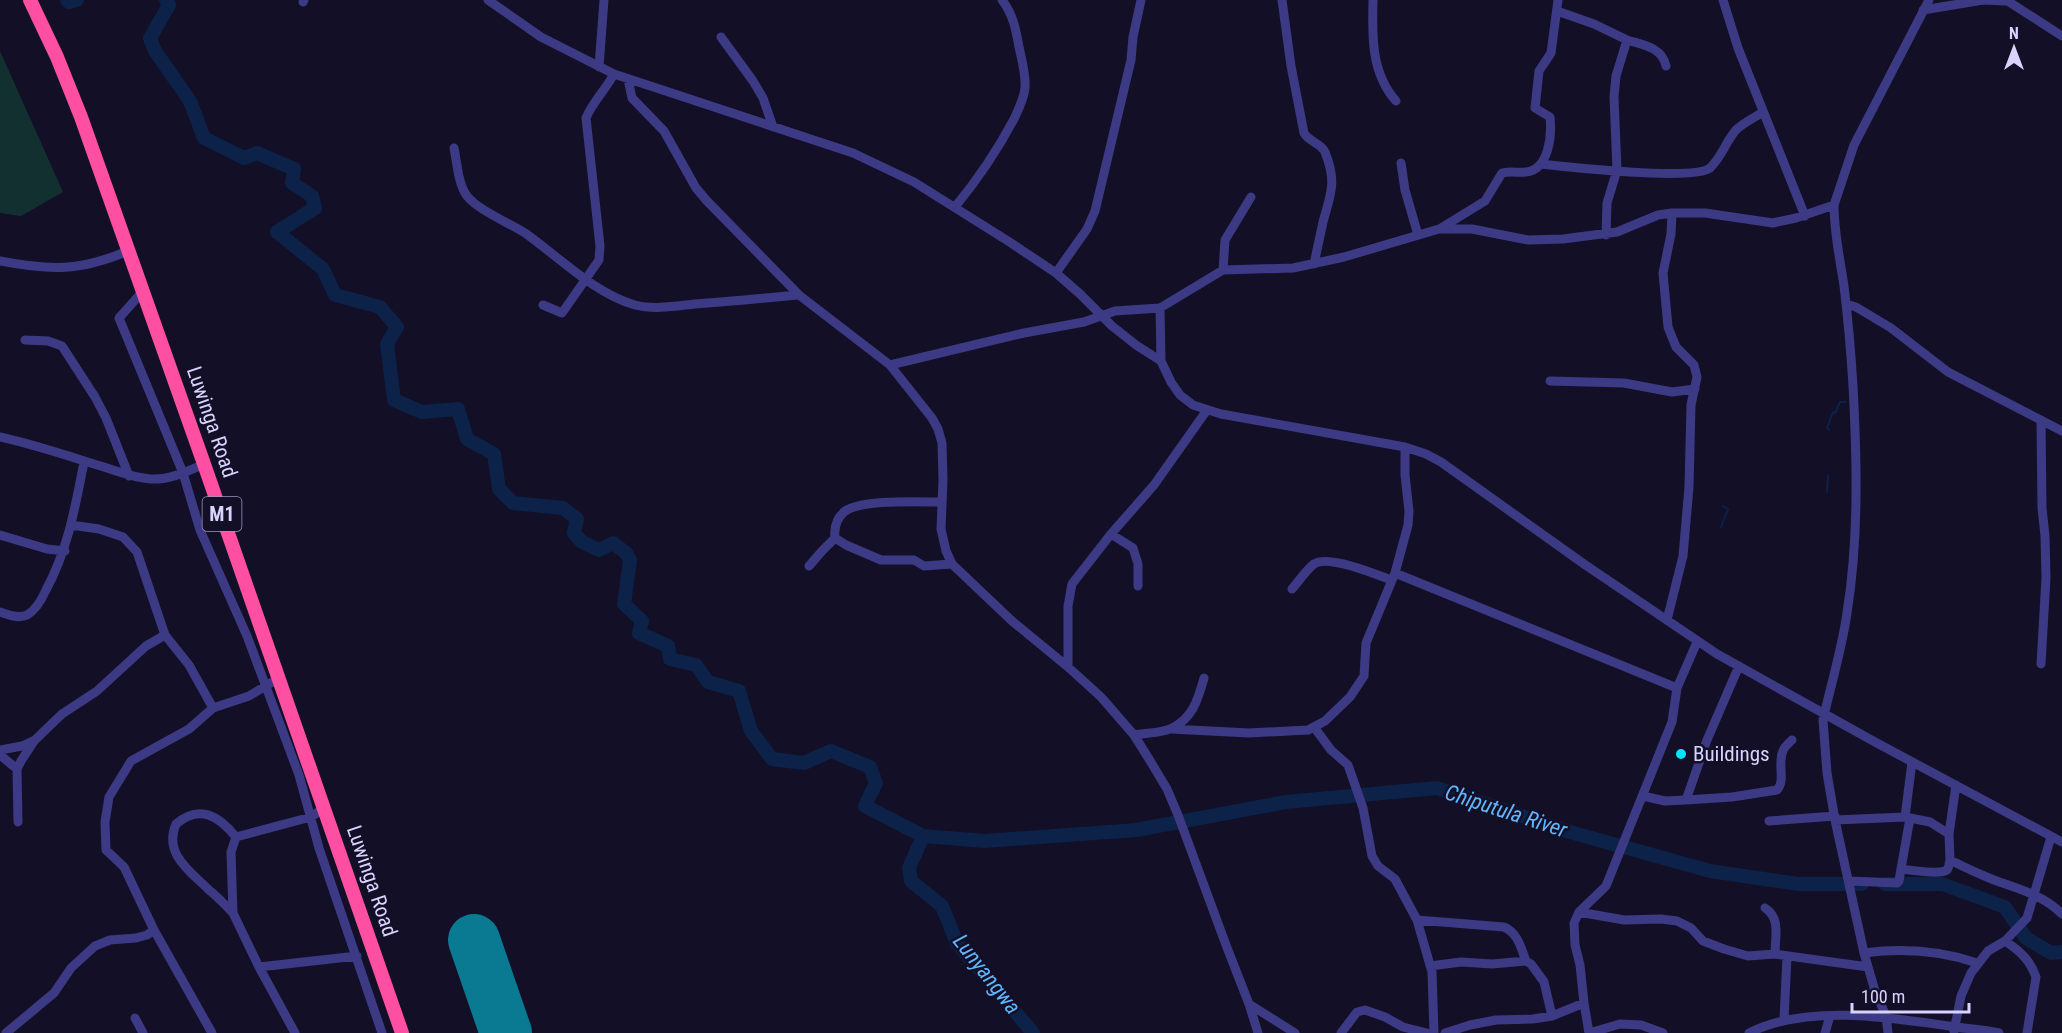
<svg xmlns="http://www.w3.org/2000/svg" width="2062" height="1033" font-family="'Roboto Condensed',sans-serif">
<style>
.green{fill:#12302f}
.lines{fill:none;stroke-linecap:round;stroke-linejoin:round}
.stream{stroke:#0c2248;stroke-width:2}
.river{stroke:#0c2248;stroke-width:14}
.runway{stroke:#0a7a92;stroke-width:52}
.minor{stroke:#3d3a85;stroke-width:9}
.highway{stroke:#ff4fa3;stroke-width:14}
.poi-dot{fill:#00e5ff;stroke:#130f26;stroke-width:2}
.labels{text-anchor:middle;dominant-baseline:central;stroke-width:5;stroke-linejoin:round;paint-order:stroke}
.shield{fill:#130f26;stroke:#9e99be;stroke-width:1.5}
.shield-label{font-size:20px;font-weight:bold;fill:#d9d4ff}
.street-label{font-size:21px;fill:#d9d4ff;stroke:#130f26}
.poi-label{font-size:21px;fill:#d9d4ff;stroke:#130f26;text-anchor:start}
.water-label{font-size:22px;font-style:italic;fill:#62b6ff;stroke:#130f26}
</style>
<rect width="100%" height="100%" fill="#130f26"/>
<path class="green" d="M 0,51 L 63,192 L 21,216 L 0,213 Z"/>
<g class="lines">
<path class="stream" d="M 1829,430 L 1827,428 L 1833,412 L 1835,413 L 1840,402 L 1846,402
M 1827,492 L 1828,475
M 1721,527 L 1728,509 L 1723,506"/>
<path class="river" d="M 67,0 L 69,2 L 77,0
M 166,0 L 169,5 L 150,38 L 155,51 L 190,101 L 204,138 L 244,158 L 257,153 L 294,169 L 292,183 L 312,196 L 315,208 L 277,232 L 323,269 L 335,295 L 380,307 L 397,327 L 387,344 L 394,400 L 422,412 L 458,409 L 467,439 L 494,454 L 499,489 L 513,503 L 563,508 L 577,519 L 574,533 L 582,542 L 599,550 L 613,543 L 626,553 L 630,560 L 624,604 L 642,621 L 639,633 L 668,646 L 670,659 L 696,665 L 708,682 L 739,691 L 751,731 L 772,759 L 804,763 L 831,751 L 870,767 L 876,783 L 865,806 L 923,836 L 909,868 L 911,881 L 942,906 L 957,943 L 1033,1033
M 923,836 L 985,841 L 1136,830 L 1286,802 L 1437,788 L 1570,832 L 1710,871 L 1798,884 L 1862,884
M 1885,884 L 1942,884 L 2005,907 L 2026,938 L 2051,953 L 2062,952"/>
<path class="runway" d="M 474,940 L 506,1033"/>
<path class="minor" d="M 488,0 L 541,37 L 614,74 L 853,153 L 914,182 L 1008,241 L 1056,273 L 1080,294 L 1112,326 L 1136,345 L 1161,361 L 1171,382 L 1180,395 L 1193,405 L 1221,414 L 1405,447 L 1426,454 L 1441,462 L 1584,564 L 1717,654 L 1875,742 L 2062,842
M 1282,0 L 1291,66 L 1304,133 C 1309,142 1321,143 1325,152 C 1337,182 1331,193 1323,222 C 1320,236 1317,250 1314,264
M 1373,0 C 1372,36 1371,73 1396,101
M 1723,0 L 1738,48 L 1805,216
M 2006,0 L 2062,36
M 303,2 L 304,0
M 1923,10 L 1983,0 L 2006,1
M 1557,11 L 1594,24 L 1627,40
M 721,37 L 753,81 L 763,98 L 773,127
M 599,67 L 604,0
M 628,79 L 632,98 L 664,131 L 696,188 L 707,201 L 799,295 L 890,365 L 932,418 L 938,429 L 942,443 L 943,480 L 941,529 L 946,551 L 952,564 L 1012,621 L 1068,667 L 1101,697 L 1134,735 L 1149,759 L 1167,789 L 1178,815 L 1226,945 L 1249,1004 L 1258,1033
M 454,148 C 457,162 458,184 467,196 C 478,210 509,223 525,233 C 559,257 594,293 635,305 C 654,310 676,306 695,304 C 729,302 764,298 799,295
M 1401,163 L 1405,190 L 1418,235
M 1541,164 C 1567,167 1694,181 1710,168 C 1722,157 1726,141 1736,130 C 1744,122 1754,118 1763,112
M 1834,205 L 1854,145 L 1929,0
M 955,207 C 978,179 997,151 1014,119 C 1018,110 1024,99 1025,88 C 1026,74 1022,61 1019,47 C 1016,30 1013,14 1002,0
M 1441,228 L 1485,201 L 1502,173 C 1510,171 1518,173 1526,172 C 1549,170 1552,135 1550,117 L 1535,108 L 1539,71 L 1551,53 L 1558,0
M 1606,235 L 1607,203 L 1617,170 L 1614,97 L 1616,76 L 1627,40 C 1643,45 1662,47 1666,66
M 0,261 C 51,271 80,271 128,251
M 1223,270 L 1225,240 L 1251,197
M 1056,273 L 1087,229 L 1095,211 L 1131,60 L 1133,37 L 1141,0
M 143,291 L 119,318 L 183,473 L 200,530 L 247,636 L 299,775 L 319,848 L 382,1033
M 1846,304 L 1856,307 L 1891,328 L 1948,372 L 2062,431
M 543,305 L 562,313 L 599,260 L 600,246 L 586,118 C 592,103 606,89 614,74
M 1160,308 L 1161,361
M 25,340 L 48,341 L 62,346 L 95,397 L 106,418 L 129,476
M 890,365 L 1024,333 L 1084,322 L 1115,311 L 1160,308 L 1223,270 L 1293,268 L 1344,257 L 1439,229 L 1472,229 L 1528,240 L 1563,239 L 1617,232 L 1658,215 L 1672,213 L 1705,213 L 1773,223 L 1796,218 L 1834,205 C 1834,233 1840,259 1844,286 C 1848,319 1851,353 1853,386 C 1857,461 1859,538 1847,613 C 1842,649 1831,684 1823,720 L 1827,773 L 1835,820 L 1864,953 L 1875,991 L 1886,1016 L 1888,1033
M 1550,381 L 1624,383 L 1672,392 L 1695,389
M 0,437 C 36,445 71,457 107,468 C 122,473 135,478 151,479 C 170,480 188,471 204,464
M 942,502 C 920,502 859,499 844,512 C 836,519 834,529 835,538 L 846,545 L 881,560 L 914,560 L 924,566 L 952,564
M 71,525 L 99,529 L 123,537 L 137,552 L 165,635 L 189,665 L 213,708
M 1111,534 L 1133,548 L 1138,564 L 1138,586
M 0,535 L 47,549 L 65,551
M 809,566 L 822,551 L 835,538
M 1395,573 L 1677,688
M 1292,589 C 1298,582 1307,569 1314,564 C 1328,554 1376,575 1392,580
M 0,612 C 8,615 19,619 27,615 C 36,610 42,599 46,590 C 68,549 75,508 84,462
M 1667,620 L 1683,556 L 1689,487 L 1691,405 L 1697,377 L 1694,365 L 1676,347 L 1668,327 L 1663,273 L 1671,234 L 1672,213
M 2041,664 L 2046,578 L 2045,536 L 2042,508 L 2041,420
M 1068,667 L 1068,606 L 1072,584 L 1111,534 L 1154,485 L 1207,410
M 1314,727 L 1331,750 L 1348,765 L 1363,808 L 1372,856 L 1378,866 L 1395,879 L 1417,920 L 1432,972 L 1434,1033
M 1171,729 L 1249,733 L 1308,730 L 1325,721 L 1350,697 L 1364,676 L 1366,643 L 1395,573 L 1408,525 L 1409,511 L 1405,475 L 1405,447
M 1134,735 C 1144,733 1164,733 1172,728 C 1193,718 1198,699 1204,678
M 0,750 L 22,746 L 35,740 L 62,714 L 97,691 L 146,646 L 165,635
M 0,755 L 17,769 L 18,822
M 17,769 L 21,761 L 34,741
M 1956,785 L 1949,834 L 1950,860 C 1964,867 1979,874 1994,880 C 2019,889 2043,895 2062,914
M 1643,796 L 1665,801 L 1686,800 L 1707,740 L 1739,666
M 1686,800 L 1732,797 L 1777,790 C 1786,781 1777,763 1783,751 C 1784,747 1789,743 1792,740
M 1905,817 L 1912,762
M 1835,820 L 1905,817 L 1930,822 L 1949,834
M 1769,821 L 1835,816
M 1901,869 L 1910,818
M 1850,881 L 1897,883 L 1899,881 L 1901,869 C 1911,870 1940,875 1947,870 C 1949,868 1949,863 1950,860
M 1765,908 C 1781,918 1775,937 1775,954
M 1579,912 L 1624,920 L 1661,919 L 1677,921 L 1691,928 L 1703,941 L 1724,949 L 1748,956 L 1775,954 L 1868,967
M 233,913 C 225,905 218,897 209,890 C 191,872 163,854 176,824 C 200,804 219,816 236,837
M 1417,920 L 1504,927 C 1518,933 1521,948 1526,961
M 2005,941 C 2020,951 2030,960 2036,977 L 2027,1033
M 1864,953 C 1903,948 1939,950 1977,963
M 1430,966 L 1461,962 L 1492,964 L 1526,961 L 1531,964 L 1544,982 L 1552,1016
M 259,967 L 357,956
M 1584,1003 L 1580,965 L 1575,945 L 1574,923 L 1579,912 L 1606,886 L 1672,722 L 1677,688 L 1697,642
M 1249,1004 L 1295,1033
M 135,1018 L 143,1033
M 1784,1020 L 1787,956
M 1954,1031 L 1961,996 L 1971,973 L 1988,951 L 2005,941 L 2027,918 L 2051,837
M 6,1033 L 54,993 L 71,968 L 95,946 L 110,940 L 136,938 L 147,935 L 154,930
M 212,1033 L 154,930 L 124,867 L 106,850 L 105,822 L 109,797 L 131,761 L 189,729 L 213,708 L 249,696 L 279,678
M 295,1033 L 259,967 L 233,913 L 231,852 L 236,837 L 311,817 L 324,808
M 1341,1033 L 1357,1012 L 1365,1010 L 1385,1017 L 1403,1027 L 1427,1033
M 1445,1033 L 1470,1025 L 1496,1020 L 1533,1019 L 1552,1016 L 1584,1003 L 1589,1033
M 1589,1033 L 1620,1024 L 1641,1025 L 1663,1033
M 1749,1033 C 1806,1004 1888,1017 1949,1026 C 1965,1029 1982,1029 1999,1033
M 1825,1033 L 1830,1016"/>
<path class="highway" d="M 30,0 L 57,57 L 81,117 L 204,464 L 402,1033"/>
</g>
<circle class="poi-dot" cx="1681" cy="754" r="6"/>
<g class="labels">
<rect class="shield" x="202.5" y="497" width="39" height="34" rx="4.5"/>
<g class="shield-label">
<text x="222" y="514">M1</text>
</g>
<g class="street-label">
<text transform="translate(212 422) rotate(71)">Luwinga Road</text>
<text transform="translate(372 881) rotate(71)">Luwinga Road</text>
</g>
<g class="poi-label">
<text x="1693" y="754">Buildings</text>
</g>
<g class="water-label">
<text transform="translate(1506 811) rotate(18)">Chiputula River</text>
<text transform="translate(987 974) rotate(52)">Lunyangwa</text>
</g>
</g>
<g transform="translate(2014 48)" stroke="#130f26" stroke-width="4.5" paint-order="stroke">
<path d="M0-4.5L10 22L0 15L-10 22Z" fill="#d9d4ff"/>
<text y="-9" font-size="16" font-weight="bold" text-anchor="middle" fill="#d9d4ff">N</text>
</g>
<path d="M1852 1003v9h117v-9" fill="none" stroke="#d9d4ff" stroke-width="3"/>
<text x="1861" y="1003" font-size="18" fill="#d9d4ff" stroke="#130f26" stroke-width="4.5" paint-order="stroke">100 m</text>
</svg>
